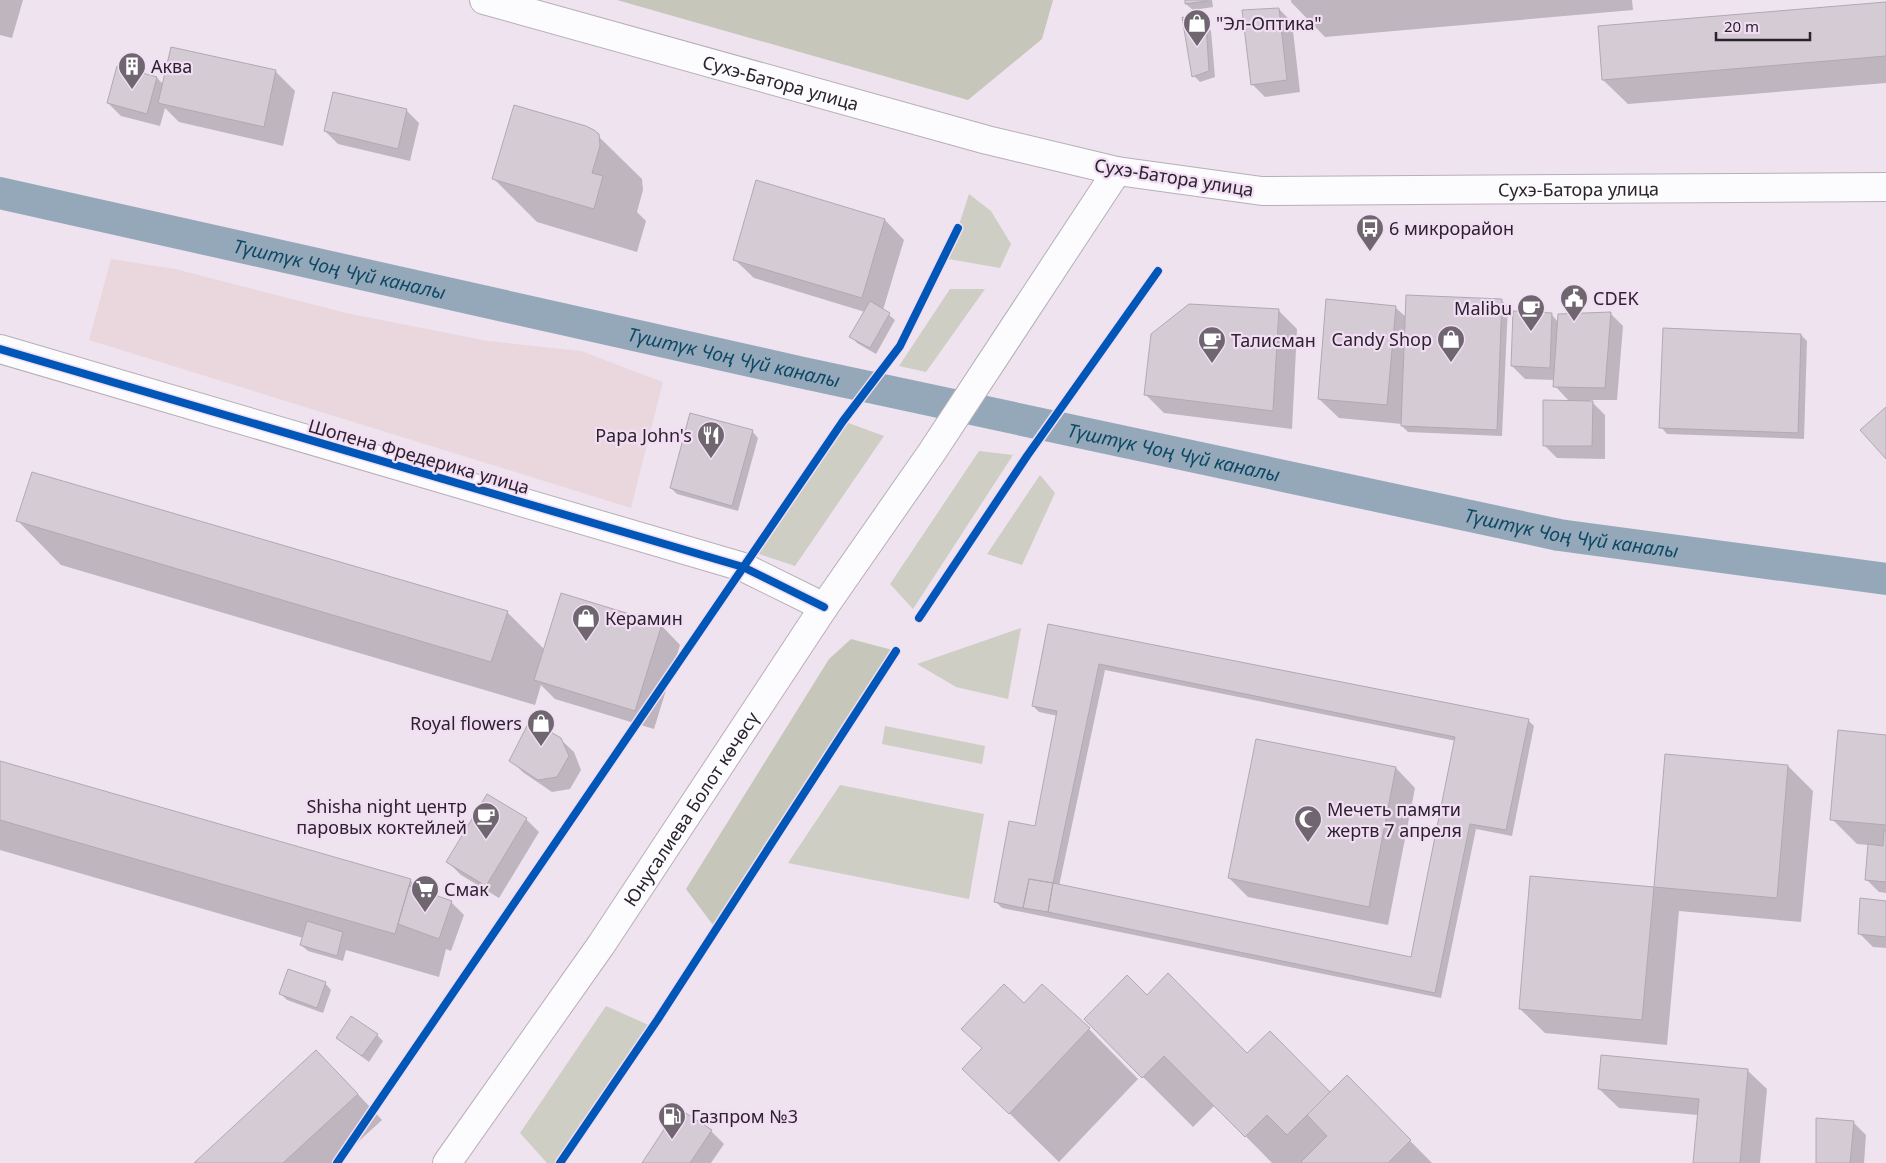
<svg xmlns="http://www.w3.org/2000/svg" width="1886" height="1163" font-family="'Noto Sans',sans-serif">
<style>
.industrial{fill:#ead7dd}
.green{fill:#cecec4}
.forest{fill:#c6c6ba}
.shadow{fill:#0003;fill-rule:evenodd}
.lines{fill:none;stroke-linecap:round;stroke-linejoin:round}
.canal{stroke:#95a8b9;stroke-width:32}
.building{fill:#d4cbd5;stroke:#b1a9b2;fill-rule:evenodd}
.street-casing{stroke:#b7afb8;stroke-width:30}
.secondary-casing{stroke:#b7afb8;stroke-width:30}
.primary-casing{stroke:#b7afb8;stroke-width:30}
.street{stroke:#fcfbfd;stroke-width:28}
.secondary{stroke:#fcfbfd;stroke-width:28}
.primary{stroke:#fcfbfd;stroke-width:28}
.cycleway-casing{stroke:#f2ddf5;stroke-width:11}
.cycleway{stroke:#0057b8;stroke-width:8}
.labels{text-anchor:middle;dominant-baseline:central;stroke-width:4.5;stroke-linejoin:round;paint-order:stroke}
.poi-label{font-size:18px;fill:#2b232c;stroke:#f2ddf5;text-anchor:start}
.street-label{font-size:18px;fill:#2b232c;stroke:#f2ddf5}
.water-label{font-size:19px;font-style:italic;fill:#0c4966;stroke:#f2ddf5}
</style>
<rect width="100%" height="100%" fill="#eee3ef"/>
<path class="industrial" d="M 111,259 L 175,269 L 346,313 L 488,341 L 581,351 L 663,382 L 631,508 L 89,340 Z"/>
<path class="green" d="M 969,194 L 991,211 L 1011,244 L 1000,268 L 943,258 L 958,228 Z
M 950,289 L 985,289 L 926,372 L 899,366 Z
M 843,421 L 884,436 L 795,566 L 753,552 Z
M 979,451 L 1013,455 L 913,609 L 890,584 Z
M 1040,475 L 1055,493 L 1022,565 L 987,554 Z
M 1021,628 L 1008,699 L 956,687 L 917,664 Z
M 885,726 L 985,746 L 982,764 L 882,744 Z
M 840,785 L 984,814 L 969,899 L 788,863 Z
M 606,1006 L 653,1027 L 560,1163 L 547,1163 L 520,1133 Z"/>
<path class="forest" d="M 617,0 L 1053,0 L 1042,39 L 968,100 Z
M 851,639 L 896,651 L 716,929 L 686,889 L 829,659 Z"/>
<path class="shadow" d="M 0,0 L 23,0 L 12,38 L 0,35 Z
M 1186,0 L 1212,0 L 1213,7 L 1193,10 L 1186,4 Z
M 1291,0 L 1632,0 L 1633,10 L 1325,37 L 1291,2 Z
M 1886,3 L 1886,83 L 1628,104 L 1603,80 Z
M 1279,9 L 1292,22 L 1300,92 L 1265,97 L 1252,84 Z
M 1205,25 L 1211,31 L 1215,77 L 1200,82 L 1194,76 Z
M 172,49 L 276,72 L 295,91 L 283,146 L 179,122 L 165,108 L 160,126 L 121,116 L 108,103 L 157,78 L 164,85 Z
M 406,110 L 419,123 L 410,161 L 338,144 L 325,131 Z
M 593,131 L 642,179 L 643,190 L 637,212 L 646,221 L 637,252 L 537,222 L 494,179 Z
M 757,182 L 885,220 L 904,240 L 883,310 L 895,320 L 876,354 L 857,343 L 851,336 L 865,312 L 754,278 L 734,259 Z
M 1501,300 L 1508,306 L 1502,436 L 1408,432 L 1402,426 L 1402,424 L 1339,418 L 1319,399 L 1395,307 L 1407,318 Z
M 1278,310 L 1297,329 L 1292,429 L 1164,413 L 1145,394 Z
M 1610,313 L 1623,326 L 1617,400 L 1590,400 L 1605,415 L 1605,459 L 1557,458 L 1544,445 L 1570,402 L 1555,386 L 1555,380 L 1525,379 L 1512,366 L 1551,314 L 1558,322 Z
M 1801,335 L 1807,341 L 1804,439 L 1667,434 L 1661,427 Z
M 752,431 L 758,438 L 738,511 L 677,494 L 671,488 Z
M 18,521 L 507,612 L 545,650 L 661,625 L 680,645 L 654,729 L 555,699 L 541,685 L 535,705 L 61,565 Z
M 1049,625 L 1528,720 L 1534,726 L 1512,836 L 1476,829 L 1441,998 L 1002,908 L 996,902 L 1036,828 L 1058,716 L 1039,712 L 1033,706 ZM 1105,670 L 1456,741 L 1412,959 L 1059,886 Z
M 1886,736 L 1886,893 L 1879,892 L 1866,879 L 1869,845 L 1857,844 L 1832,819 Z
M 560,739 L 574,752 L 581,770 L 570,789 L 552,792 L 524,773 L 511,761 Z
M 1667,755 L 1788,766 L 1813,791 L 1801,922 L 1679,911 L 1667,1045 L 1545,1033 L 1520,1009 L 1532,877 L 1655,888 Z
M 0,762 L 410,880 L 423,892 L 451,902 L 464,915 L 451,951 L 446,949 L 439,977 L 346,950 L 343,961 L 308,951 L 301,945 L 303,938 L 0,850 Z
M 1396,768 L 1415,788 L 1388,925 L 1248,897 L 1229,878 Z
M 526,819 L 539,832 L 499,898 L 461,875 L 448,862 Z
M 1886,902 L 1886,948 L 1873,947 L 1860,934 Z
M 325,983 L 331,990 L 323,1013 L 287,1000 L 281,994 Z
M 1147,996 L 1247,1054 L 1330,1093 L 1347,1077 L 1432,1163 L 1272,1163 L 1215,1105 L 1193,1127 L 1085,1019 Z
M 1024,1005 L 1089,1029 L 1138,1079 L 1059,1162 L 964,1069 L 983,1049 L 963,1029 Z
M 377,1035 L 383,1041 L 369,1062 L 337,1038 Z
M 1747,1070 L 1767,1089 L 1760,1163 L 1694,1163 L 1698,1115 L 1619,1108 L 1599,1089 Z
M 341,1076 L 382,1120 L 335,1163 L 196,1163 Z
M 1853,1122 L 1866,1135 L 1864,1163 L 1817,1163 Z
M 711,1131 L 724,1144 L 711,1163 L 643,1163 Z"/>
<g class="lines">
<path class="canal" id="s1" d="M 0,193 L 799,372 L 1559,535 L 1886,579"/>
</g>
<path class="building" d="M 1185,0 L 1207,0 L 1207,1 L 1185,4 Z
M 1886,2 L 1886,56 L 1602,80 L 1598,26 Z
M 1279,8 L 1287,80 L 1251,85 L 1242,10 Z
M 1182,17 L 1206,23 L 1209,71 L 1192,77 Z
M 171,47 L 276,70 L 264,127 L 158,103 Z
M 117,66 L 157,77 L 147,114 L 107,103 Z
M 333,92 L 407,109 L 398,149 L 324,131 Z
M 514,105 L 586,126 L 594,130 L 599,134 L 600,146 L 592,173 L 603,176 L 594,209 L 492,179 Z
M 756,180 L 885,219 L 862,298 L 733,260 Z
M 1406,295 L 1502,299 L 1497,430 L 1401,426 Z
M 1326,299 L 1396,306 L 1387,405 L 1318,399 Z
M 870,301 L 890,313 L 870,348 L 849,337 Z
M 1189,304 L 1279,309 L 1273,411 L 1144,395 L 1151,334 Z
M 1513,311 L 1552,313 L 1550,368 L 1511,366 Z
M 1611,312 L 1605,388 L 1553,387 L 1558,314 Z
M 1663,328 L 1801,334 L 1798,433 L 1659,428 Z
M 1543,400 L 1593,401 L 1592,446 L 1543,446 Z
M 1886,407 L 1886,459 L 1860,430 Z
M 690,413 L 753,430 L 732,506 L 670,488 Z
M 32,472 L 508,611 L 491,662 L 16,521 Z
M 561,593 L 662,624 L 635,711 L 534,680 Z
M 1048,624 L 1529,719 L 1506,830 L 1470,824 L 1435,993 L 1048,912 L 1053,883 L 1029,879 L 1023,908 L 994,902 L 1009,821 L 1035,826 L 1057,711 L 1032,706 ZM 1099,664 L 1455,737 L 1411,957 L 1053,883 Z
M 530,720 L 561,738 L 569,756 L 557,777 L 538,780 L 509,761 Z
M 1838,730 L 1886,735 L 1886,825 L 1830,820 Z
M 1256,739 L 1396,767 L 1369,907 L 1228,878 Z
M 1665,754 L 1788,765 L 1777,898 L 1654,887 Z
M 0,761 L 411,879 L 395,934 L 0,820 Z
M 487,794 L 527,818 L 486,886 L 446,862 Z
M 1884,830 L 1886,831 L 1886,882 L 1865,880 L 1868,844 L 1883,846 Z
M 1530,876 L 1654,887 L 1642,1020 L 1519,1009 Z
M 1029,879 L 1053,883 L 1048,912 L 1023,908 Z
M 409,886 L 452,901 L 439,939 L 398,924 Z
M 1860,898 L 1886,901 L 1886,937 L 1858,934 Z
M 307,921 L 343,932 L 337,956 L 300,945 Z
M 288,969 L 326,982 L 317,1008 L 279,994 Z
M 1168,973 L 1247,1053 L 1270,1031 L 1330,1092 L 1287,1135 L 1267,1115 L 1245,1137 L 1164,1056 L 1142,1078 L 1084,1019 L 1127,975 L 1147,995 Z
M 1004,984 L 1024,1003 L 1042,984 L 1090,1028 L 1009,1114 L 962,1069 L 982,1048 L 961,1029 Z
M 351,1016 L 378,1034 L 362,1056 L 336,1038 Z
M 316,1050 L 358,1094 L 283,1163 L 194,1163 Z
M 1601,1055 L 1748,1069 L 1740,1163 L 1693,1163 L 1699,1099 L 1598,1089 Z
M 1347,1075 L 1411,1140 L 1388,1163 L 1302,1163 L 1301,1162 L 1327,1136 L 1307,1115 Z
M 678,1108 L 712,1130 L 690,1163 L 642,1163 Z
M 1816,1118 L 1854,1121 L 1850,1163 L 1816,1163 Z"/>
<g class="lines">
<g class="street-casing">
<path id="street" d="M 0,349 L 743,567 L 824,607"/>
</g>
<g class="secondary-casing">
<g id="secondary">
<path id="s2" d="M 484,0 L 987,140 L 1117,171"/>
</g>
</g>
<g class="primary-casing">
<g id="primary">
<path id="s3" d="M 447,1163 L 601,945 L 824,607 L 932,452 L 1117,171 L 1262,191 L 1886,187"/>
</g>
</g>
<use href="#street" class="street"/>
<use href="#secondary" class="secondary"/>
<use href="#primary" class="primary"/>
<g class="cycleway-casing">
<path id="cycleway" d="M 0,349 L 743,567 L 824,607
M 919,618 L 1027,456 L 1158,271
M 337,1163 L 843,421 L 900,346 L 958,228
M 560,1163 L 658,1019 L 896,651"/>
</g>
<use href="#cycleway" class="cycleway"/>
</g>
<defs>
<g id="shop-pin" transform="scale(1.4375)"><path d="M0 17L-7.5 6A9.5 9.5 0 1 1 7.5 6Z" fill="#6f6670" stroke="#f2ddf5"/><path d="M-5-2.5h2.3a2.7 3.5 0 0 1 5.4 0H5L5.5 6h-11ZM-1.5-2.5h3a1.5 2.3 0 0 0-3 0Z" fill="#fff"/></g>
<g id="building-pin" transform="scale(1.4375)"><path d="M0 17L-7.5 6A9.5 9.5 0 1 1 7.5 6Z" fill="#6f6670" stroke="#f2ddf5"/><path d="M-4-6H4V6H1V3H-1V6H-4ZM-2.5-4.3h1.7v1.8h-1.7ZM.8-4.3h1.7v1.8H.8ZM-2.5-1h1.7V.8h-1.7ZM.8-1h1.7V.8H.8Z" fill="#fff"/></g>
<g id="bus-pin" transform="scale(1.4375)"><path d="M0 17L-7.5 6A9.5 9.5 0 1 1 7.5 6Z" fill="#6f6670" stroke="#f2ddf5"/><path d="M-5-6H5V4H4V6H2V4H-2V6H-4V4H-5ZM-3.5-4V0h7V-4ZM-3.5 1.2v1.5H-2V1.2ZM2 1.2v1.5H3.5V1.2Z" fill="#fff"/></g>
<g id="civic-pin" transform="scale(1.4375)"><path d="M0 17L-7.5 6A9.5 9.5 0 1 1 7.5 6Z" fill="#6f6670" stroke="#f2ddf5"/><path d="M-.6-6.5H3V-4.5H.6V-3L4-1V1h2V6H-6V1h2V-1L-.6-3ZM-1.2 2.5V6h2.4V2.5Z" fill="#fff"/></g>
<g id="cafe-pin" transform="scale(1.4375)"><path d="M0 17L-7.5 6A9.5 9.5 0 1 1 7.5 6Z" fill="#6f6670" stroke="#f2ddf5"/><path d="M-5.5-4.5H6V0H3Q3 3.5 0 3.5H-2.5Q-5.5 3.5-5.5 0ZM3-3.2v2h1.7v-2ZM-6 4.5H4V6H-6Z" fill="#fff"/></g>
<g id="restaurant-pin" transform="scale(1.4375)"><path d="M0 17L-7.5 6A9.5 9.5 0 1 1 7.5 6Z" fill="#6f6670" stroke="#f2ddf5"/><path d="M-5-6h1v4h1v-4h1v4h1v-4h1v5L-1.5 .5V6h-2V.5L-5-1ZM5-6V6H3V1.5H1.5Q1.5-4 5-6Z" fill="#fff"/></g>
<g id="mosque-pin" transform="scale(1.4375)"><path d="M0 17L-7.5 6A9.5 9.5 0 1 1 7.5 6Z" fill="#6f6670" stroke="#f2ddf5"/><path d="M3.5-4.9A6 6 0 1 0 3.5 4.9A5 5 0 1 1 3.5-4.9Z" fill="#fff"/></g>
<g id="supermarket-pin" transform="scale(1.4375)"><path d="M0 17L-7.5 6A9.5 9.5 0 1 1 7.5 6Z" fill="#6f6670" stroke="#f2ddf5"/><path d="M-6-5.5h2.5l.6 2H6L4.5 2H-2.5L-4.4-4H-6ZM-1.5 3.2a1.3 1.3 0 1 0 .1 0ZM3 3.2a1.3 1.3 0 1 0 .1 0Z" fill="#fff"/></g>
<g id="fuel-pin" transform="scale(1.4375)"><path d="M0 17L-7.5 6A9.5 9.5 0 1 1 7.5 6Z" fill="#6f6670" stroke="#f2ddf5"/><path d="M-5.5-6h7V0h2V4h1.3V-2.5L3-4.5l.8-.8L6-3V5H2.5V1h-1V6h-7ZM-4.2-4.7v3.2H.2V-4.7Z" fill="#fff"/></g>
</defs>
<g fill-rule="evenodd">
<use href="#shop-pin" x="1197" y="23"/>
<use href="#building-pin" x="132" y="66"/>
<use href="#bus-pin" x="1370" y="228"/>
<use href="#civic-pin" x="1574" y="298"/>
<use href="#cafe-pin" x="1531" y="308"/>
<use href="#shop-pin" x="1451" y="339"/>
<use href="#cafe-pin" x="1212" y="340"/>
<use href="#restaurant-pin" x="711" y="435"/>
<use href="#shop-pin" x="586" y="618"/>
<use href="#shop-pin" x="541" y="723"/>
<use href="#cafe-pin" x="486" y="816"/>
<use href="#mosque-pin" x="1308" y="819"/>
<use href="#supermarket-pin" x="425" y="889"/>
<use href="#fuel-pin" x="672" y="1116"/>
</g>
<g class="labels">
<g class="poi-label">
<text x="1216" y="23">"Эл-Оптика"</text>
<text x="151" y="66">Аква</text>
<text x="1389" y="228">6 микрорайон</text>
<text x="1593" y="298">CDEK</text>
<text x="1512" y="308" text-anchor="end">Malibu</text>
<text x="1432" y="339" text-anchor="end">Candy Shop</text>
<text x="1231" y="340">Талисман</text>
<text x="692" y="435" text-anchor="end">Papa John's</text>
<text x="605" y="618">Керамин</text>
<text x="522" y="723" text-anchor="end">Royal flowers</text>
<text x="467" y="806" text-anchor="end">Shisha night центр<tspan x="467" dy="21">паровых коктейлей</tspan></text>
<text x="1327" y="809">Мечеть памяти<tspan x="1327" dy="21">жертв 7 апреля</tspan></text>
<text x="444" y="889">Смак</text>
<text x="691" y="1116">Газпром №3</text>
</g>
<g class="street-label">
<text stroke="none"><textPath href="#s2" startOffset="308">Сухэ-Батора улица</textPath></text>
<text transform="translate(1174 177) rotate(9)">Сухэ-Батора улица</text>
<text stroke="none"><textPath href="#s3" startOffset="1660">Сухэ-Батора улица</textPath></text>
<text transform="translate(419 456) rotate(16)">Шопена Фредерика улица</text>
<text stroke="none"><textPath href="#s3" startOffset="430">Юнусалиева Болот көчөсү</textPath></text>
</g>
<g class="water-label">
<text stroke="none"><textPath href="#s1" startOffset="348">Түштүк Чоң Чүй каналы</textPath></text>
<text stroke="none"><textPath href="#s1" startOffset="752">Түштүк Чоң Чүй каналы</textPath></text>
<text stroke="none"><textPath href="#s1" startOffset="1202">Түштүк Чоң Чүй каналы</textPath></text>
<text stroke="none"><textPath href="#s1" startOffset="1608">Түштүк Чоң Чүй каналы</textPath></text>
</g>
</g>
<path d="M1716 32v8h94v-8" fill="none" stroke="#2b232c" stroke-width="2.5"/>
<text x="1724" y="32" font-size="15" fill="#2b232c" stroke="#f2ddf5" stroke-width="4" paint-order="stroke">20 m</text>
</svg>
